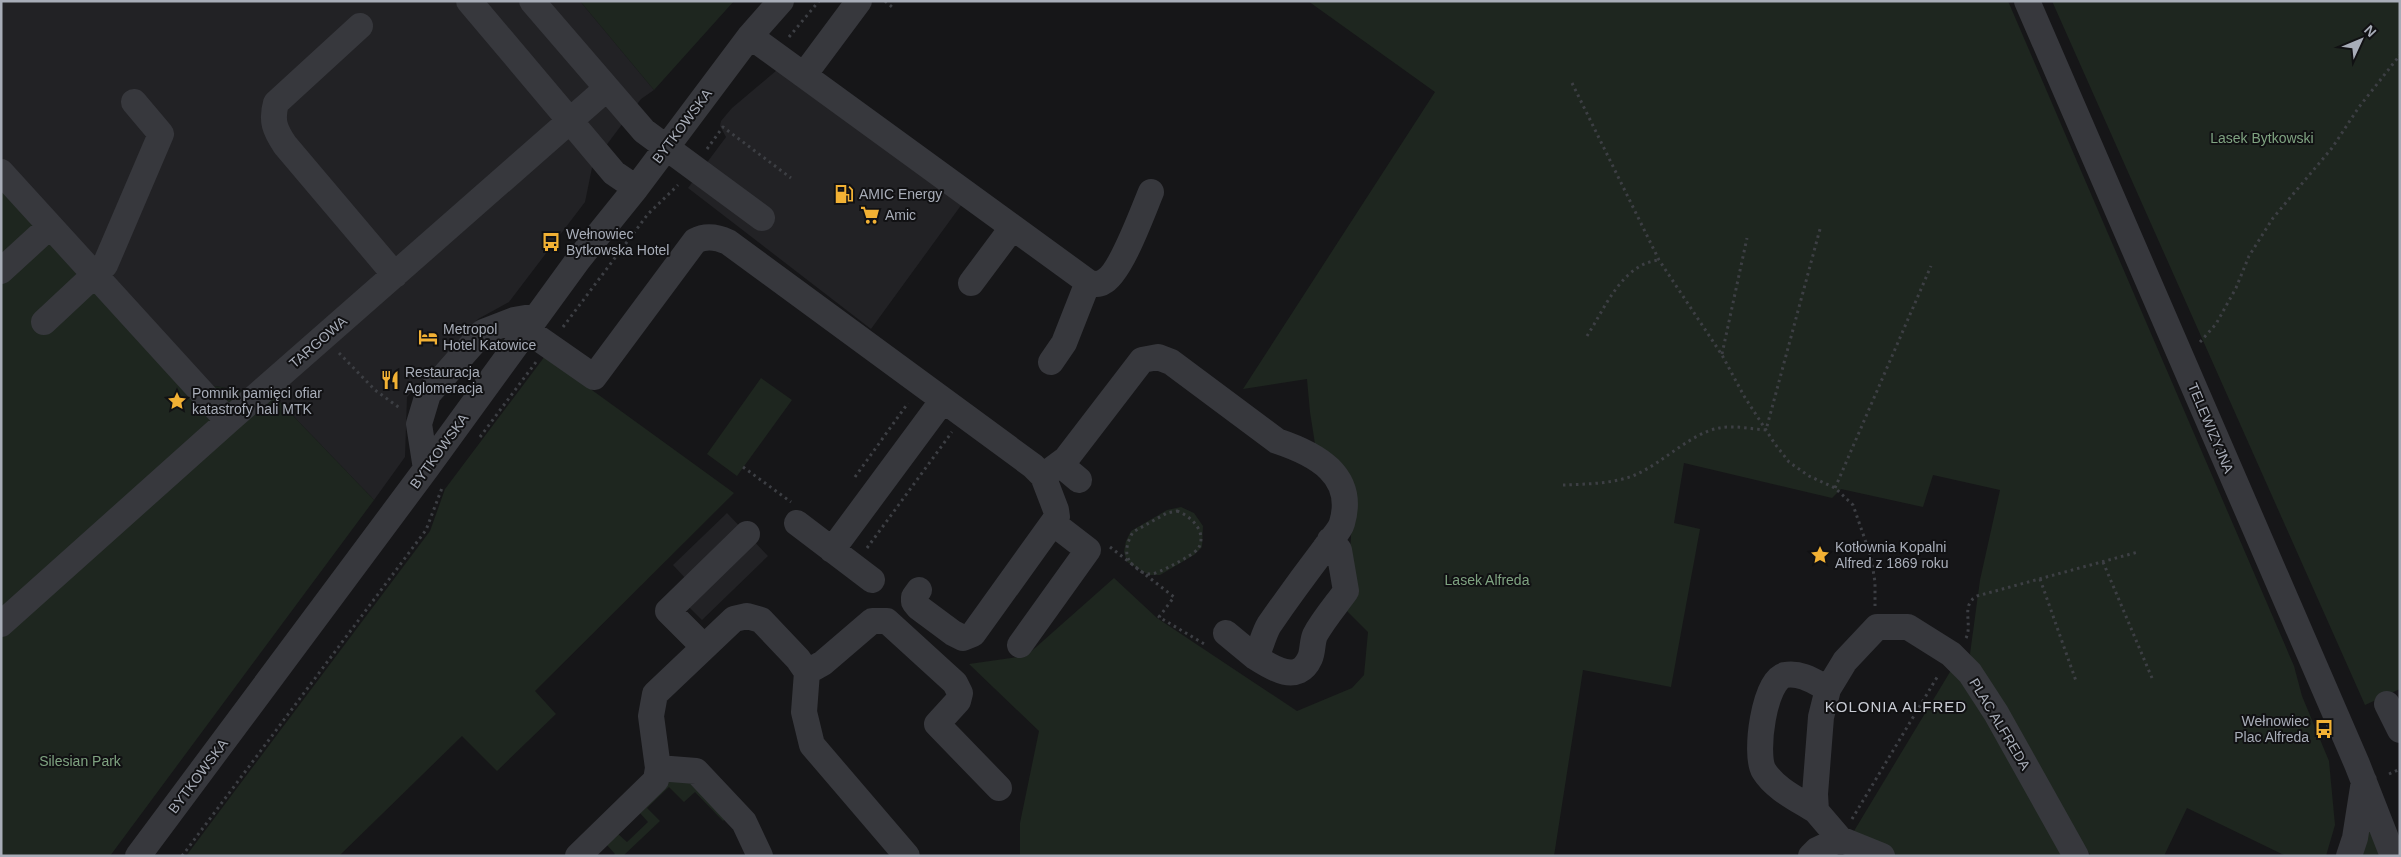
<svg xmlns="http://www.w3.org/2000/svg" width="2401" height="857" font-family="Arial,sans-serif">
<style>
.built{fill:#222225}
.green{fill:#1e261f}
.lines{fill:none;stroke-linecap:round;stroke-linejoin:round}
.path{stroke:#3d3f44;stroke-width:3;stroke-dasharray:2.5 4;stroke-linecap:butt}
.minor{stroke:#37383d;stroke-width:26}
.labels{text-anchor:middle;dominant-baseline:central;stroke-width:4;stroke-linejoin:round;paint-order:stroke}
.street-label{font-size:14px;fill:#a8adb8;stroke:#111113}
.park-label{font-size:14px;fill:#7fa381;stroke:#111113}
.poi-label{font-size:14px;fill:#a8adb8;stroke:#111113;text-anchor:start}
.neighbourhood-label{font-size:15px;letter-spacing:1px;fill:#c9ccd4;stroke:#111113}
</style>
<rect width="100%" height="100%" fill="#161618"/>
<path class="built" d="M 1,1 L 580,1 L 654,90 L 641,99 L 593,163 L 585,202 L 509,302 L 478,319 L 407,397 L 405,457 L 374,500 L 274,396 L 173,379 L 1,184 Z
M 777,70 L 962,204 L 871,329 L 688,188 L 726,137 L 720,126 L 721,121 L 732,108 Z
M 727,513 L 768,556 L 702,620 L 688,606 L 686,579 L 673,565 Z"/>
<path class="green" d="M 580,1 L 734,1 L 654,90 Z
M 1308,1 L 2008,1 L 2294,666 L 2302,696 L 2329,761 L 2335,825 L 2326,856 L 2286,856 L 2187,808 L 2164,856 L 2091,856 L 2053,798 L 1970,654 L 1980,580 L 2000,490 L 1933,475 L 1923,507 L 1841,489 L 1832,498 L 1684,463 L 1674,523 L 1700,529 L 1671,687 L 1583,670 L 1554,856 L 1020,856 L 1020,823 L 1039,731 L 969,664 L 1026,656 L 1114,578 L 1157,618 L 1297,711 L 1352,688 L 1364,675 L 1368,632 L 1347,611 L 1353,498 L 1316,450 L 1310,412 L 1307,379 L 1243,389 L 1435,92 Z
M 2052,1 L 2400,1 L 2400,689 L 2365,705 Z
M 1,184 L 173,379 L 274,396 L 374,500 L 110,856 L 1,856 Z
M 545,356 L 734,493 L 535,691 L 556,714 L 497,771 L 462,736 L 339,856 L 186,856 L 430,531 L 445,489 Z
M 761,378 L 792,400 L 737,476 L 707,454 Z
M 1181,507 L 1194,513 L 1203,526 L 1202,547 L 1194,555 L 1160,575 L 1149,575 L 1127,562 L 1124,552 L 1126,541 L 1131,531 L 1167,510 Z
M 1953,667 L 2079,856 L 1896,856 L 1851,836 Z
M 687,779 L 728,817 L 723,821 L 695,792 L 684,802 L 669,787 L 647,808 L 660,821 L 623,856 L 613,856 L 615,854 L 606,844 L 617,833 L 627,842 L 648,822 L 639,812 L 669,782 Z
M 2368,822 L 2381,856 L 2359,856 Z"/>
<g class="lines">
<path class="path" d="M 885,1 L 892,7
M 789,37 L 819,1
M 1572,83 L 1659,260 L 1722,355 L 1744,396 L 1775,444 L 1789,462 L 1809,476 L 1835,488 L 1853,505 L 1871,557 L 1875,582 L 1875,606
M 707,149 L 723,127 L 791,178
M 563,327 L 648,214 L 678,185
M 1587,336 C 1605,308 1622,264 1659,260
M 2200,342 L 2216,324 L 2236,288 L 2249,256 L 2273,218 L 2332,148 L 2359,107 L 2400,55
M 339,353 L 375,390 L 401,409
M 1722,354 L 1747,238
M 480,437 L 536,362
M 743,467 L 791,502
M 855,477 L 908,403
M 1563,485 C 1586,484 1613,484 1635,475 C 1663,463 1691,433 1719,428 C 1733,425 1752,429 1766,430 L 1820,229
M 1835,488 L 1931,266
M 1177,511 C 1191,516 1208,532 1198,549 C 1193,555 1158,574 1151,574 C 1143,574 1140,571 1134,566 C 1123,557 1126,544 1133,532 L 1167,513 Z
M 1110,547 L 1174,597 L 1159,617 L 1206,645
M 867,548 L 952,432
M 2103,562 L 2152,678
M 2040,579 L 2076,681
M 1966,638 C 1973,624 1960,605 1977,596 L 2138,552
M 2389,774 L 2400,769
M 1852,819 L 1939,674
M 182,856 L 426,530 L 442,488"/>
<path class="minor" d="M 469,1 L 614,173 L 636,188
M 532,1 L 644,131 L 762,218
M 2027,1 L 2357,764 L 2393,856
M 360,26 L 276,103 C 271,121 275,130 285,145 L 395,275
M 750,36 L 1088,282 C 1094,284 1098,285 1103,282 C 1120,275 1143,211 1151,192
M 804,75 L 859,1
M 1,172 L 228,421
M 1,271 L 50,226
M 971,283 L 1012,228
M 44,322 L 105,265 L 161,134 L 134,102
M 528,331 L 594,377 L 695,241 C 706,235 717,237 728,242 L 1033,466 L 1043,476 L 1066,459 L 1142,360 L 1158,357 L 1171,362 L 1277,441 C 1316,454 1356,475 1342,523 C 1340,531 1330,540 1325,548 C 1306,573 1287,599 1269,625 C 1263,635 1260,651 1255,657 C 1272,668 1298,685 1310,658 C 1313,651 1312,642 1315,635 C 1323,620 1336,605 1346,591 L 1339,550 L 1330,540
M 1051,362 L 1064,343 L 1088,282
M 1060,464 L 1079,480
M 426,469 L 419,424 L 428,394 L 483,332 L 514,320 L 537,316
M 797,523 L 872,580
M 832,550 L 943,400
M 919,590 L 914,597 L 914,602 L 918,607 L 953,633 L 963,638 L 973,634 L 1057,517 L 1056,510 L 1043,476
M 1,624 L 228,421 L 606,89
M 1226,633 L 1255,657
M 1020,645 L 1088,550 L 1053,523
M 704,647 L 668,611 L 747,534
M 807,672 L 823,663 L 872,621 L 887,621 L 955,683 L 960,693 L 958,701 L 937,724 L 999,788
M 2387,704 L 2400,730
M 658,768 L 696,771 L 744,822 L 760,856
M 1816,811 C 1799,800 1775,789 1764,771 C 1754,755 1764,680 1785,675 C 1801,672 1815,682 1828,689
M 138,856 L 426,469 L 578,260 L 636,188 L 750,36 L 781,1
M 578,856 L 656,780 L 658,768 L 651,716 L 655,694 L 734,619 L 747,616 L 761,620 L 798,659 L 807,672 L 804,712 L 812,745 L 907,856
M 1811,856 L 1817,850 L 1840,839
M 1882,856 L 1840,839 L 1816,811 L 1815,794 L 1821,717 L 1828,689 L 1845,661 L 1877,627 L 1908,627 L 1951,654 L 1970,673 L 1996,713 L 2076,856
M 2349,856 L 2355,838 L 2364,781"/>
</g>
<defs>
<g id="fuel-bare" transform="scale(1.5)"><path d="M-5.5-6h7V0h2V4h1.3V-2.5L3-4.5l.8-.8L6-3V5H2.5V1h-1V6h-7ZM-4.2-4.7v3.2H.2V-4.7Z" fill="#f2b134" stroke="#111113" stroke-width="2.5" paint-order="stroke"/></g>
<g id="supermarket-bare" transform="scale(1.5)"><path d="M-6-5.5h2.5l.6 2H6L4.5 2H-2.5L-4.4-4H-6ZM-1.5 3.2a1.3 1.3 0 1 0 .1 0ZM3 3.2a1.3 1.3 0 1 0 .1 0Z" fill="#f2b134" stroke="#111113" stroke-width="2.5" paint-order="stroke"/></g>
<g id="bus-bare" transform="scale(1.5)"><path d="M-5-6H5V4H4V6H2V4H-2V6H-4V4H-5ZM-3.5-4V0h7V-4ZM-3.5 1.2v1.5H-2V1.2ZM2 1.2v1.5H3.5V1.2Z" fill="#f2b134" stroke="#111113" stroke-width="2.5" paint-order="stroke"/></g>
<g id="hotel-bare" transform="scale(1.5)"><path d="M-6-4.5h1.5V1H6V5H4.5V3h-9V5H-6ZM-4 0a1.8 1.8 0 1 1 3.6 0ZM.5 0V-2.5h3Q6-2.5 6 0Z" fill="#f2b134" stroke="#111113" stroke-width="2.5" paint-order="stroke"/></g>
<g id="restaurant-bare" transform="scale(1.5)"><path d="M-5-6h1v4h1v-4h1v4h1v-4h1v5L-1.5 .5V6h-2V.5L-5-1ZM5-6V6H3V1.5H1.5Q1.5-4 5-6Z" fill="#f2b134" stroke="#111113" stroke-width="2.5" paint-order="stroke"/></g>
<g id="sight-bare" transform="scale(1.5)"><path d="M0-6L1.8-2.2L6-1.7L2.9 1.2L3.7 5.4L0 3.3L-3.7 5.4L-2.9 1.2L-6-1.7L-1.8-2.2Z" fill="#f2b134" stroke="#111113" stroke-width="2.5" paint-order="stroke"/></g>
</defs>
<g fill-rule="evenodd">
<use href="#fuel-bare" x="844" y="194"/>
<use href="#supermarket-bare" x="870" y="215"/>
<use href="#bus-bare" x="551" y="242"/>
<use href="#hotel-bare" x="428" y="337"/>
<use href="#restaurant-bare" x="390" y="380"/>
<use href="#sight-bare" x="177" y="401"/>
<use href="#sight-bare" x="1820" y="555"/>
<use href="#bus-bare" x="2324" y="729"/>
</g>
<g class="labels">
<g class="street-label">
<text transform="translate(682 126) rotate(-53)">BYTKOWSKA</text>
<text transform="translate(318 342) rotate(-41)">TARGOWA</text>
<text transform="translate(2211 428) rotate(67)">TELEWIZYJNA</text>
<text transform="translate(439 451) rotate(-54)">BYTKOWSKA</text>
<text transform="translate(2000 724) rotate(59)">PLAC ALFREDA</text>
<text transform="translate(198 776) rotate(-53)">BYTKOWSKA</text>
</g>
<g class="park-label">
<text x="2262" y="138">Lasek Bytkowski</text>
<text x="1487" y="580">Lasek Alfreda</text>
<text x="80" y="761">Silesian Park</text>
</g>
<g class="poi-label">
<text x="859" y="194">AMIC Energy</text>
<text x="885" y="215">Amic</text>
<text x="566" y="234">Wełnowiec<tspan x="566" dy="16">Bytkowska Hotel</tspan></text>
<text x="443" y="329">Metropol<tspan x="443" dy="16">Hotel Katowice</tspan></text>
<text x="405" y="372">Restauracja<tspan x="405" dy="16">Aglomeracja</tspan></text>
<text x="192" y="393">Pomnik pamięci ofiar<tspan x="192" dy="16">katastrofy hali MTK</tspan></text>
<text x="1835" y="547">Kotłownia Kopalni<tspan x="1835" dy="16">Alfred z 1869 roku</tspan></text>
<text x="2309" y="721" text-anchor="end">Wełnowiec<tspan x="2309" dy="16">Plac Alfreda</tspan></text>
</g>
<g class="neighbourhood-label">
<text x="1896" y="706">KOLONIA ALFRED</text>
</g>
</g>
<rect width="2401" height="857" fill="none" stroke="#a8adb8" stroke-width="5"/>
<g transform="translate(2361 40) rotate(46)" stroke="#111113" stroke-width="4" paint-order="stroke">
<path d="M0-4L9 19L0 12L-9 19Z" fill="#a8adb8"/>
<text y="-8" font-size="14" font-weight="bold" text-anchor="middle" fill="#a8adb8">N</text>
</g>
</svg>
